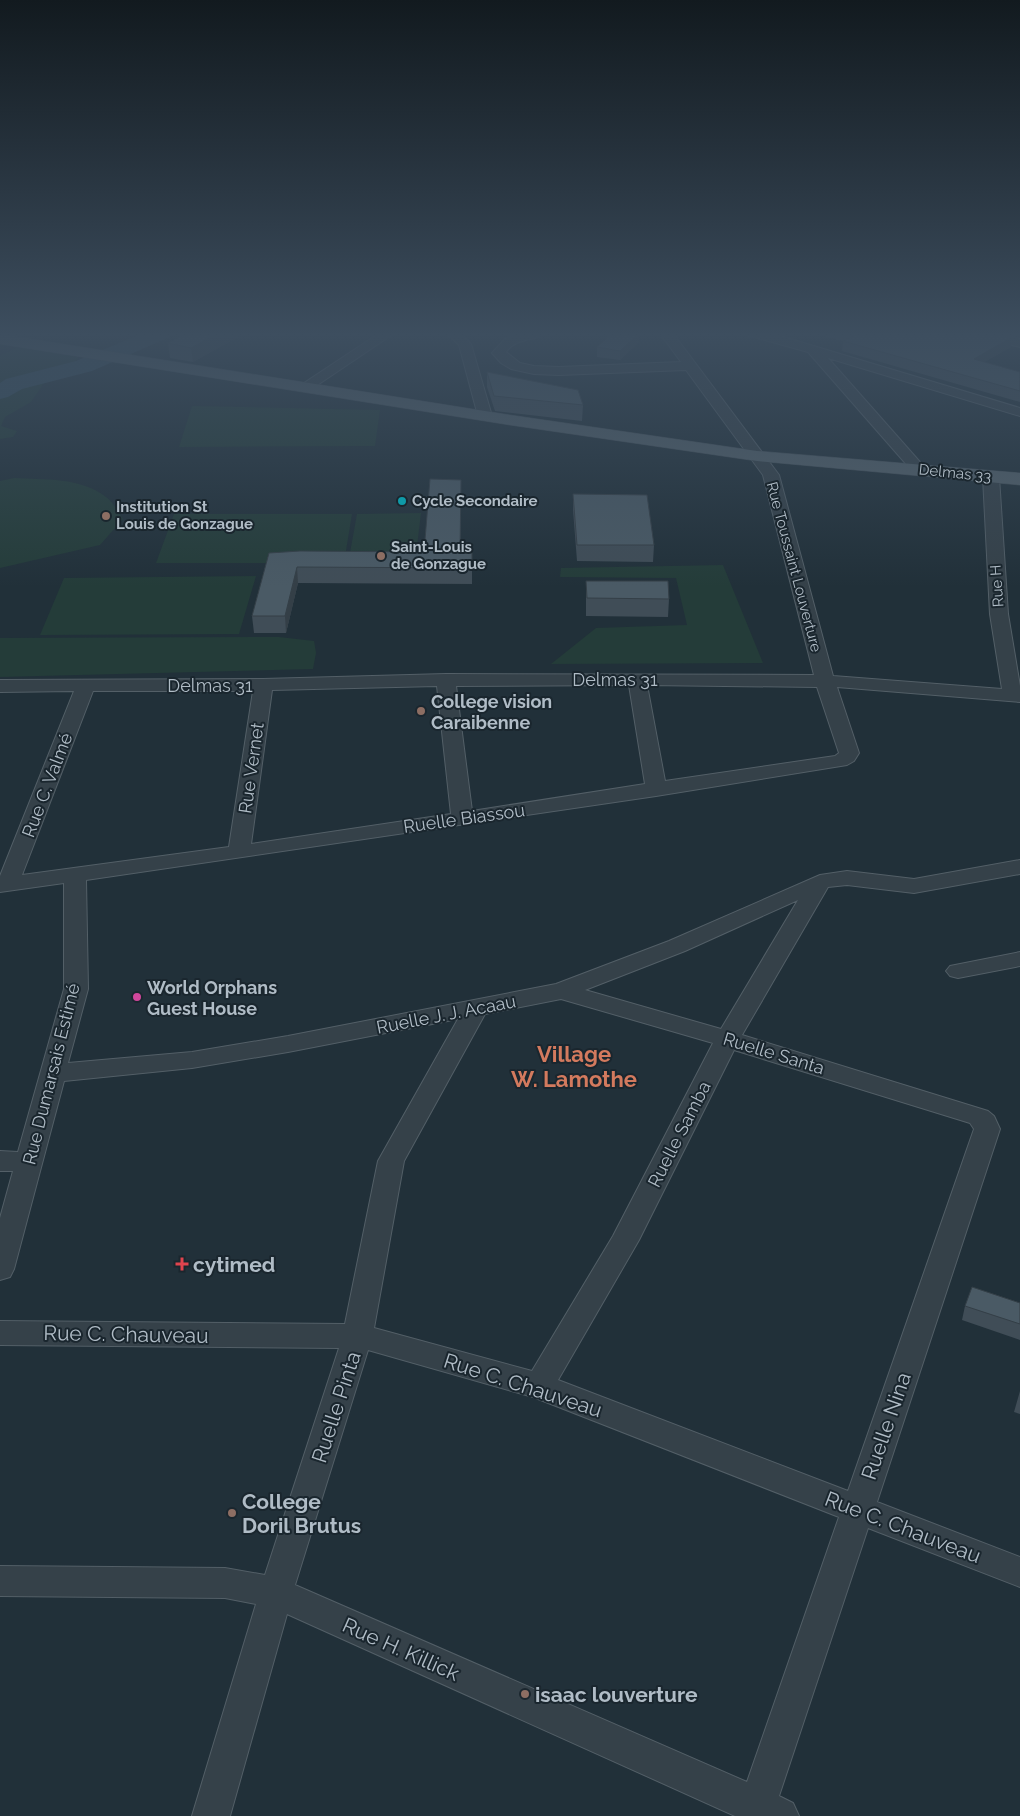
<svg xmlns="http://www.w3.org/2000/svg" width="1020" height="1816" font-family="Raleway,sans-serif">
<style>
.medical{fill:#2d2e3b}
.green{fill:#243c39}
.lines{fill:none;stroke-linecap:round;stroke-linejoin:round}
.river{fill:#354f60;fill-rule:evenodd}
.minor-casing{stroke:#535f67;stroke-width:2}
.major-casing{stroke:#414d56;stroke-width:1}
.minor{fill:#354149;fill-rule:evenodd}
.major{fill:#53616a;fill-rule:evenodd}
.wall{fill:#404d57}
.shaded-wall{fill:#343f47}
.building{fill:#4a5a65;stroke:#343f47}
.culture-dot{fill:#0f9aa8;stroke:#1a262e;stroke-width:2}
.education-dot{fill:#8d6e63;stroke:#1a262e;stroke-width:2}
.hotel-dot{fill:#d1479c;stroke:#1a262e;stroke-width:2}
.health-dot{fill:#e0444e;stroke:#1a262e;stroke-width:2}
.labels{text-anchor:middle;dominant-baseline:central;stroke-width:4;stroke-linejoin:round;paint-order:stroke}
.far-street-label{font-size:15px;fill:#b0bcc6;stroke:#1a262e}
.far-poi-label{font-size:15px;font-weight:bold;fill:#b0bcc6;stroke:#1a262e;text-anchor:start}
.street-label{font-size:18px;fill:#b0bcc6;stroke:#1a262e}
.poi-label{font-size:18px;font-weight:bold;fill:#b0bcc6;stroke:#1a262e;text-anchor:start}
.near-poi-label{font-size:21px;font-weight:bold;fill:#b0bcc6;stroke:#1a262e;text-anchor:start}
.near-street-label{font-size:21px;fill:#b0bcc6;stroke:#1a262e}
.district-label{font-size:22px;font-weight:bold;fill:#d37a5e;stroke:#1a262e}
</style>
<rect width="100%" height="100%" fill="#213039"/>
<path class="medical" d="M 65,332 L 140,332 L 127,340 Z"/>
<path class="green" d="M 16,348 L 38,348 L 79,356 L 69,372 L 46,380 L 31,402 L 5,417 L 1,426 L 17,431 L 13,437 L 0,439 L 0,356 Z
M 192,406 L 380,410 L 375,446 L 179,447 Z
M 14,478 C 44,480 81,477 106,497 C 113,502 118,512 123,519 L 100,545 L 0,568 L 0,481 Z
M 421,513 L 415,563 L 348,564 L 357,514 Z
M 174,514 L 352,514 L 344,563 L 156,563 Z
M 723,565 L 763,663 L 551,664 L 596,628 L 687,625 L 676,578 L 560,577 L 561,568 Z
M 256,576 L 239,634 L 40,635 L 64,578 Z
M 279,637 L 314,641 L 316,653 L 313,669 L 0,677 L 0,638 Z"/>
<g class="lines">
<path class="river" d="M 146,332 L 175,332 L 172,336 L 92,371 L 22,389 L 8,397 L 0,399 L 0,383 L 6,379 L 76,361 Z"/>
<g class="minor-casing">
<path id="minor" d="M 381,332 L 396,332 L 310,390 L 305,391 L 298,387 Z
M 445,332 L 459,332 L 471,344 L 492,416 L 490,419 L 480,419 L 478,416 L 459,345 Z
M 524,332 L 539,332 L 540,334 L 539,337 C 526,340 514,341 506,352 L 520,363 L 534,366 L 559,367 L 681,362 L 659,332 L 672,332 L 779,475 L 833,676 L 1002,689 L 990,614 L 983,477 L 986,474 L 996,474 L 999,477 L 1008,614 L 1020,686 L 1020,702 L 837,687 L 859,753 L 854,761 L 847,765 L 656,796 L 86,880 L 88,989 L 68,1063 L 192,1052 L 288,1036 L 556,984 L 669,941 L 820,875 L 847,871 L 914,879 L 1020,860 L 1020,874 L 914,893 L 847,885 L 828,887 L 742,1035 L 988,1111 L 994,1116 L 1000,1129 L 877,1502 L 1020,1557 L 1020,1587 L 868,1528 L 779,1796 L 793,1803 L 799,1816 L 735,1816 L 287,1614 L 230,1816 L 192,1816 L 256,1604 L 225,1598 L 0,1596 L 0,1566 L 225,1568 L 265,1575 L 339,1348 L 0,1345 L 0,1321 L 345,1324 L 378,1161 L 458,1019 L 288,1052 L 192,1068 L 64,1081 L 14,1269 L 10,1277 L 0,1280 L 0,1218 L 13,1171 L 0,1171 L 0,1151 L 18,1152 L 64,989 L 64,883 L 0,892 L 0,876 L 74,691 L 0,692 L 0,680 L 263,679 L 446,674 L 814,675 L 763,475 L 686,370 L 559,375 L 534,374 L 511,369 L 501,363 L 492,353 L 505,339 ZM 629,685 L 645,784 L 472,811 L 456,686 ZM 647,685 L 817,687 L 839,753 L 835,756 L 665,781 ZM 437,686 L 451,814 L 251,844 L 272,690 ZM 93,691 L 253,691 L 229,847 L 22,875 ZM 798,900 L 721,1029 L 585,990 L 685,951 ZM 561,999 L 713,1043 L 613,1236 L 532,1371 L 374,1328 L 404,1161 L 485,1014 ZM 734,1050 L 970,1123 L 974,1129 L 848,1491 L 558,1380 L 639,1240 ZM 368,1350 L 533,1397 L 839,1517 L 747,1782 L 295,1585 Z
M 746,332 L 767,332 L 1020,408 L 1020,416 L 828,358 L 927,470 L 924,473 L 914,473 L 808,352 L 747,335 Z
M 968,332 L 991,332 L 1020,339 L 1020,347 L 969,335 Z
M 1020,952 L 1020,966 L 958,978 L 950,976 L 946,971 L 950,966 Z"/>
</g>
<g class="major-casing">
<path id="major" d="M 0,334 L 510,415 L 757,451 L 1020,473 L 1020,485 L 757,461 L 510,425 L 0,344 Z"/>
</g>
<use href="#minor" class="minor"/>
<use href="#major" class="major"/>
</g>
<path class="wall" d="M 178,332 L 237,332 L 238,337 L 193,362 L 170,358 L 168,343 L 179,338 Z
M 807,332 L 992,332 L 1012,337 L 1011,347 L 984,362 L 1020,372 L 1020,402 L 842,351 L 843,341 Z
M 1000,332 L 1020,332 L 1020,337 Z
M 639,342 L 620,360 L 597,357 L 597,347 Z
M 487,372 L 583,405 L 582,421 L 495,411 L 487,387 Z
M 461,480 L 460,553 L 472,553 L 472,584 L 298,583 L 286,633 L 254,633 L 252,616 L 269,553 L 424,552 Z
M 573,494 L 654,545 L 653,562 L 577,561 L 573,510 Z
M 586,581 L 669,599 L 668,617 L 586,616 Z
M 1020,1303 L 1020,1340 L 962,1320 L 965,1306 Z
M 1020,1391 L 1020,1414 L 1014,1412 Z"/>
<path class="shaded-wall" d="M 219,332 L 237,332 L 238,337 L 193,362 L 191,348 Z
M 639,333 L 639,342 L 620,360 L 620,351 Z
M 1012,337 L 1011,347 L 972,369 L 974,359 Z
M 297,567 L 298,583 L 286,633 L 285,616 Z"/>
<path class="building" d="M 178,332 L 219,332 L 191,348 L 168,343 L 186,334 Z
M 614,332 L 638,332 L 639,333 L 620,351 L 597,347 Z
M 846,332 L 992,332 L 1012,337 L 974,359 L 1020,372 L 1020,391 L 843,341 L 856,335 Z
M 487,372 L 578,390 L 583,405 L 494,396 Z
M 430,479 L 461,480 L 460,553 L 472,553 L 472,568 L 297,567 L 285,616 L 252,616 L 269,553 L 300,551 L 424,552 Z
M 573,494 L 647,495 L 654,545 L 577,545 Z
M 586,581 L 668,581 L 669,599 L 587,598 Z
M 972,1287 L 1020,1303 L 1020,1324 L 965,1306 Z"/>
<linearGradient id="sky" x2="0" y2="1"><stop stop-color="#121a1f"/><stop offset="0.57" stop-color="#3d4e5f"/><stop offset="1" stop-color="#3d4e5f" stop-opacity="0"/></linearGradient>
<rect width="1020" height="587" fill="url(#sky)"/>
<circle class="culture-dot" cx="402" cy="501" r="5"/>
<g class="education-dot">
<circle cx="106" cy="516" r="5"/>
<circle cx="381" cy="556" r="5"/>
<circle cx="421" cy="711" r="5"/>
<circle cx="232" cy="1513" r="5"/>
<circle cx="525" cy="1694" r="5"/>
</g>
<circle class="hotel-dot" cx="137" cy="997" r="5"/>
<path class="health-dot" d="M179.5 1256.5h5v5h5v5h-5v5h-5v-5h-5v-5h5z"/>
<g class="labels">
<g class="far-street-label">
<text transform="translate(955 473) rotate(6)">Delmas 33</text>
<text transform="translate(794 567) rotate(75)">Rue Toussaint Louverture</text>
<text transform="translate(997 586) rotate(-94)">Rue H</text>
</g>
<g class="far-poi-label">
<text x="412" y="501">Cycle Secondaire</text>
<text x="116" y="507">Institution St<tspan x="116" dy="17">Louis de Gonzague</tspan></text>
<text x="391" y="547">Saint-Louis<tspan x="391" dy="17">de Gonzague</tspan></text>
</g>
<g class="street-label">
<text x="615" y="679">Delmas 31</text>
<text x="210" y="685">Delmas 31</text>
<text transform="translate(251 768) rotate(-82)">Rue Vernet</text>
<text transform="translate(47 785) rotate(-69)">Rue C. Valmé</text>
<text transform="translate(464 818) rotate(-8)">Ruelle Biassou</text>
<text transform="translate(446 1014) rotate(-11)">Ruelle J. J. Acaau</text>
<text transform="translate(774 1053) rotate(17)">Ruelle Santa</text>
<text transform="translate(51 1074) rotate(-76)">Rue Dumarsais Estimé</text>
<text transform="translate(679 1134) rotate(-63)">Ruelle Samba</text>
</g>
<g class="poi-label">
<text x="431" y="701">College vision<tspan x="431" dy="21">Caraibenne</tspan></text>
<text x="147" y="987">World Orphans<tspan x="147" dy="21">Guest House</tspan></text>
</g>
<g class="near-poi-label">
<text x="193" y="1264">cytimed</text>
<text x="242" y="1501">College<tspan x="242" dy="24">Doril Brutus</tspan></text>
<text x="535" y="1694">isaac louverture</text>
</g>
<g class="near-street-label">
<text transform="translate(126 1334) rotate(1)">Rue C. Chauveau</text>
<text transform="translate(523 1385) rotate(18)">Rue C. Chauveau</text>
<text transform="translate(336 1407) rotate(-72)">Ruelle Pinta</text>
<text transform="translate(886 1426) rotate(-71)">Ruelle Nina</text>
<text transform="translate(903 1527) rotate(21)">Rue C. Chauveau</text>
<text transform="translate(401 1649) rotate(24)">Rue H. Killick</text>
</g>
<g class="district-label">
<text x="574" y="1054">Village<tspan x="574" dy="25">W. Lamothe</tspan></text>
</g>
</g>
</svg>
